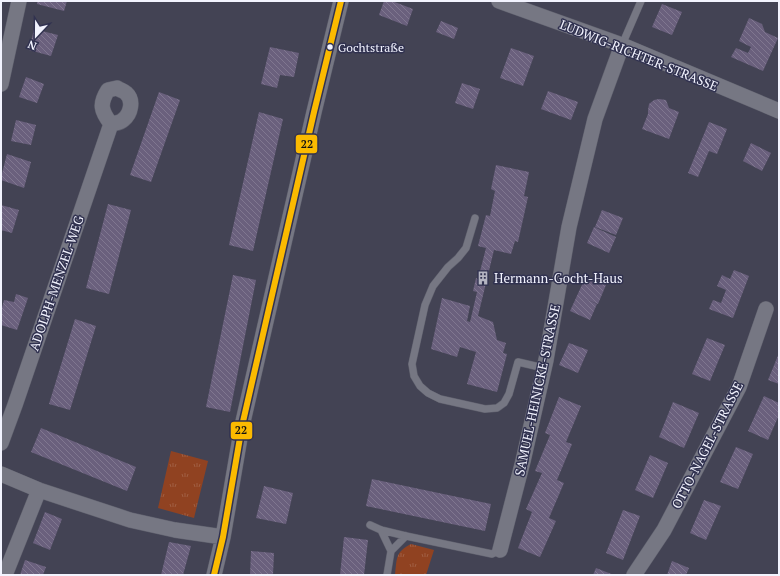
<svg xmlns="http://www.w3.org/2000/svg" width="780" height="576" font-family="'PT Serif',serif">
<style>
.park{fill:url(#park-tufts)}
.building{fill:url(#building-back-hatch)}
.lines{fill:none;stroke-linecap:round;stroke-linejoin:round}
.lane-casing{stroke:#5f606d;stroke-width:8}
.street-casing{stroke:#5f606d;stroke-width:16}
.lane{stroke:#767783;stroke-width:7}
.street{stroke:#767783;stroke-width:15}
.bus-1-casing{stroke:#313250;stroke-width:9}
.bus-1{stroke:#fbba00;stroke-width:6}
.bus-dot{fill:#f2f3fe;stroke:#313250;stroke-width:1.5}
.labels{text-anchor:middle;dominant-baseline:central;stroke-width:3;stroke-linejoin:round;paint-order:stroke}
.bus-label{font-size:12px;fill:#f2f3fe;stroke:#313250;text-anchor:start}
.street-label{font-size:13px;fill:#f2f3fe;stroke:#313250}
.poi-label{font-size:13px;fill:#f2f3fe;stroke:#313250;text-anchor:start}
.line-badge{stroke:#313250;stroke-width:1.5}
.pale-badge-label{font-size:11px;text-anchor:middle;font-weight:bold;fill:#111}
</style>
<defs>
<pattern id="park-tufts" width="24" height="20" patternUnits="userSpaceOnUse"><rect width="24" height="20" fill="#904221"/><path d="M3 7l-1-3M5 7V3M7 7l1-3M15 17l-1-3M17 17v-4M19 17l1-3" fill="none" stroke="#a05e42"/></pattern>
<pattern id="building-back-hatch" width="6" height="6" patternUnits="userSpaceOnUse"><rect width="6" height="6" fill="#6a607d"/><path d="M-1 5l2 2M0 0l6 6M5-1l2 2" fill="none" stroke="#807790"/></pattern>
</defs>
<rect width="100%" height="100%" fill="#434354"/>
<path class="park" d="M 171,451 L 208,461 L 194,518 L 158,508 Z
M 411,544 L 434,550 L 426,575 L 395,575 C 397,559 395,552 411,544 Z"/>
<path class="building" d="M 37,1 L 67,1 L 64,11 L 37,4 Z
M 384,1 L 392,1 L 413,9 L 407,26 L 379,15 Z
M 662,4 L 682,12 L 672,35 L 652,27 Z
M 749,18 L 762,24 L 765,32 L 778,38 L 763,71 L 731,57 L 736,48 L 748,53 L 751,47 L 739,41 Z
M 441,21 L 458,28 L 454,39 L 436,32 Z
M 34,29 L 58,35 L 51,56 L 29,50 Z
M 270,47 L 299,53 L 294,77 L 280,75 L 277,88 L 261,84 Z
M 511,48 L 534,56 L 523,86 L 500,78 Z
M 26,77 L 44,84 L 37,103 L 19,97 Z
M 462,83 L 480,89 L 473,109 L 455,103 Z
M 548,91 L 578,102 L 571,120 L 541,109 Z
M 159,92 L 180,100 L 151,182 L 130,175 Z
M 659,99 L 666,100 L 669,108 L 679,112 L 669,139 L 642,129 L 648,114 L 648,110 L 649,104 L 654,100 Z
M 259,112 L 283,119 L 253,251 L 229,245 Z
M 16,120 L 36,125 L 31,145 L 11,141 Z
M 709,122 L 727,129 L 717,154 L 709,151 L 698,177 L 688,173 Z
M 751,143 L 771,153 L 762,171 L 743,161 Z
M 7,154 L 31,162 L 24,188 L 1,180 L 1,177 Z
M 496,165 L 529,172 L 524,196 L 528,197 L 518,242 L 515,241 L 511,254 L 494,250 L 478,316 L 493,322 L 497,340 L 506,343 L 503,353 L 507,354 L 497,392 L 467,384 L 476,352 L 460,347 L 457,357 L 431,349 L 442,298 L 470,306 L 467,321 L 470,322 L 477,292 L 473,291 L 476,278 L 478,279 L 486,248 L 478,246 L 486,215 L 490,216 L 495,191 L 491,189 Z
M 108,204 L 131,210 L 109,294 L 86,288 Z
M 1,205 L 19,210 L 12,233 L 1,230 Z
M 602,210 L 623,218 L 616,235 L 595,227 Z
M 594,227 L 616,237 L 609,253 L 587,243 Z
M 734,270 L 749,276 L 733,318 L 709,309 L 713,300 L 721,303 L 726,290 L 717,286 L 722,275 L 730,279 Z
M 233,275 L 256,280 L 230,412 L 206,407 Z
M 586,276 L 606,285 L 598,304 L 583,298 L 597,304 L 590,320 L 570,311 Z
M 16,294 L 28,298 L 17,330 L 1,325 L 1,311 L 4,300 L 14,302 Z
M 75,319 L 96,326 L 70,410 L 49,404 Z
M 707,338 L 725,345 L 710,381 L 692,374 Z
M 569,343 L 588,350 L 578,373 L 559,365 Z
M 779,353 L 779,384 L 768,380 Z
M 764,396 L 779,403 L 779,415 L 768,440 L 748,431 Z
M 559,397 L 581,406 L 566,442 L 572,444 L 557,480 L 564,483 L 549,518 L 556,521 L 540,557 L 518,548 L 532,512 L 526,509 L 542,473 L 535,471 L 550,435 L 545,433 Z
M 673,402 L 699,413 L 684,448 L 659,437 Z
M 41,428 L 136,467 L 127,491 L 31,452 Z
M 736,447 L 753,454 L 738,489 L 720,482 Z
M 650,455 L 668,463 L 653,498 L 635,490 Z
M 372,479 L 491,504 L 485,531 L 366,506 Z
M 264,486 L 293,493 L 286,524 L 256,518 Z
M 704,500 L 721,506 L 706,540 L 690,533 Z
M 623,510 L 640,516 L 623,560 L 606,553 Z
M 45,512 L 62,519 L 50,550 L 33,543 Z
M 344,537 L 368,540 L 364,575 L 340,575 Z
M 169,542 L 191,546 L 183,575 L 161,575 Z
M 251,551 L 274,553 L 273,575 L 250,575 Z
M 25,560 L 46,567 L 43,575 L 20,575 Z
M 672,561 L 689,568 L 686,575 L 667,575 Z
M 596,568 L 614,575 L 593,575 Z"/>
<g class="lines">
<g class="lane-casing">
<path id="lane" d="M 622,45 L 641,1
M 475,218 L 466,248 L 458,258 L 448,267 L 433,286 L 425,305 L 412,364 L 414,376 L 420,386 L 428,393 L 440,399 L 485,409 L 497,408 L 504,403 L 509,394 L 518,362 L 544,368
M 370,525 L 381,530 L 406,536 L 492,554 L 500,550
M 381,530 L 391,551
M 387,575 L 391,551 L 406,536"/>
</g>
<g class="street-casing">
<path id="street" d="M 499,1 L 622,45 L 779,111
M 1,84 L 19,1
M 117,88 C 120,90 124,91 126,93 C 134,100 131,114 123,120 C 120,123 115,123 111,124 C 101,111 99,104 108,90 Z
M 1,443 L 15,405 L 111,124
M 1,474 L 39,490 L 130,520 L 175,530 L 223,537
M 500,550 L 523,461 L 546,360 L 569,227 L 595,119 L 622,45
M 5,575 L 39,490
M 214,575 L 223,537 L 242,426 L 314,112 L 341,1
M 634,575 L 664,530 L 739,387 L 766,309"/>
</g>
<use href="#lane" class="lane"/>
<use href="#street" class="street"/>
<g class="bus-1-casing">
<path id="bus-1" d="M 214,575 L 223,537 L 242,426 L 314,112 L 341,1"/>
</g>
<use href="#bus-1" class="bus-1"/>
</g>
<defs>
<g id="building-bare" transform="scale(1.08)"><path d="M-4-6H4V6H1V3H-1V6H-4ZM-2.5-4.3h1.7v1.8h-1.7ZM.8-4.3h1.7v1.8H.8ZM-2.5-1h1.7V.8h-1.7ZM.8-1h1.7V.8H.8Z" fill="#b5b5c2" stroke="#313250" stroke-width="2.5" paint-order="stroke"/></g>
</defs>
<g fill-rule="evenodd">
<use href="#building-bare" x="483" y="278"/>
</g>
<circle class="bus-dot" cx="330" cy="47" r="3.5"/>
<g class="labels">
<g class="bus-label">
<text x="338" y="47">Gochtstraße</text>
</g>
<g class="street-label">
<text transform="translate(639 55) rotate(22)">LUDWIG-RICHTER-STRASSE</text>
<text transform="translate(56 283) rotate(-71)">ADOLPH-MENZEL-WEG</text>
<text transform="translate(537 390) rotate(-78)">SAMUEL-HEINICKE-STRASSE</text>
<text transform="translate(707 445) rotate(-63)">OTTO-NAGEL-STRASSE</text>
</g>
<g class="poi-label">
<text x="494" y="278">Hermann-Gocht-Haus</text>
</g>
</g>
<g class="line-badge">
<rect x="295" y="134" width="23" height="20" rx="4" fill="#fbba00"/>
<rect x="230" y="421" width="23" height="19" rx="4" fill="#fbba00"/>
</g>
<g class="pale-badge-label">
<text x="307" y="148">22</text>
<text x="241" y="434">22</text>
</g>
<rect width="780" height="576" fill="none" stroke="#f2f3fe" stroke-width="4"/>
<g transform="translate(36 36) rotate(202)" stroke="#313250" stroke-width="3" paint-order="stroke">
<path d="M0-3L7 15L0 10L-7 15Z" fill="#f2f3fe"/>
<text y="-6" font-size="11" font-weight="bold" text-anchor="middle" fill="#f2f3fe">N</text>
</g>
</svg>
